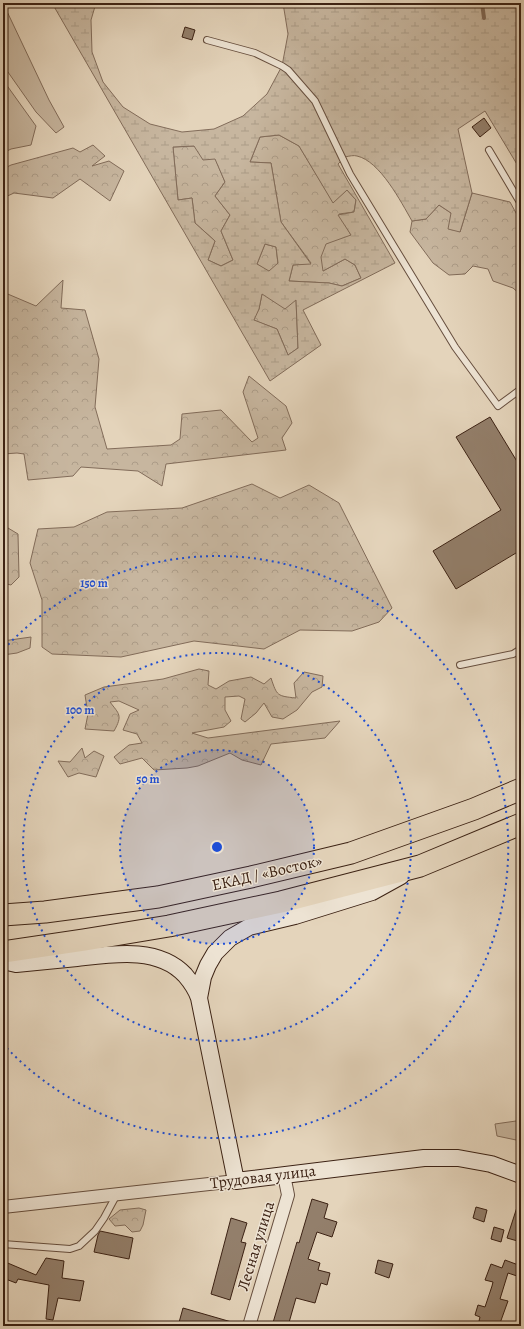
<svg xmlns="http://www.w3.org/2000/svg" width="524" height="1329" font-family="Alegreya,serif">
<style>
.grass{fill:#c7b69f;stroke:#826c5a}
.forest{fill:url(#forest-crowns);stroke:#826c5a}
.wetland{fill:url(#wetland-marsh);stroke:#826c5a;fill-rule:evenodd}
.lines{fill:none;stroke-linecap:round;stroke-linejoin:round}
.stream{stroke:#7f6856;stroke-width:4}
.building{fill:#937f6b;stroke:#3c2214}
.lane-casing{stroke:#664e3e;stroke-width:8}
.street-casing{stroke:#664e3e;stroke-width:14}
.secondary-casing{stroke:#3c2214;stroke-width:18}
.highway-casing{stroke:#3c2214;stroke-width:23}
.lane{stroke:#ede3d3;stroke-width:6}
.street{stroke:#ede3d3;stroke-width:12}
.secondary{stroke:#ede3d3;stroke-width:16}
.highway{stroke:#e4d4bb;stroke-width:21}
.ring{fill:none;stroke:#1d4ed8;stroke-width:2;stroke-dasharray:2 4}
.labels{text-anchor:middle;dominant-baseline:central;stroke-width:3;stroke-linejoin:round;paint-order:stroke}
.street-label{font-size:16px;fill:#3c2214;stroke:#ede3d3}
.centre{fill:#1d4ed8;stroke:#ede3d3;stroke-width:2}
.ring-label{font-size:12px;text-anchor:middle;font-weight:bold;fill:#1d4ed8;stroke:#ede3d3;stroke-width:3;stroke-linejoin:round;paint-order:stroke}
</style>
<defs>
<pattern id="forest-crowns" width="20" height="18" patternUnits="userSpaceOnUse"><rect width="20" height="18" fill="#c7b69f"/><path d="M2 6a3 3 0 1 1 6 0M12 15a3 3 0 1 1 6 0" fill="none" stroke="#ac9c88"/></pattern>
<pattern id="wetland-marsh" width="20" height="14" patternUnits="userSpaceOnUse"><rect width="20" height="14" fill="#c7b69f"/><path d="M1 5h8M5 5V1M11 12h8M15 12V8" fill="none" stroke="#ac9c88"/></pattern>
</defs>
<rect width="100%" height="100%" fill="#e4d4bb"/>
<filter id="stains"><feTurbulence type="fractalNoise" baseFrequency=".005" numOctaves="4"/><feColorMatrix values="0 0 0 0 .2 0 0 0 0 .09 0 0 0 0 .02 0 0 0 .5 -.17"/></filter>
<radialGradient id="worn" r=".72"><stop offset=".6" stop-color="#630" stop-opacity="0"/><stop offset="1" stop-color="#630" stop-opacity=".3"/></radialGradient>
<path class="grass" d="M 3,3 L 49,100 L 64,127 L 56,133 L 36,112 L 3,65 Z
M 3,80 L 36,126 L 31,145 L 11,149 L 3,153 Z
M 516,1121 L 521,1123 L 521,1141 L 497,1136 L 495,1124 Z"/>
<path class="forest" d="M 279,135 L 299,146 L 333,202 L 347,190 L 356,200 L 354,212 L 339,214 L 351,235 L 323,271 L 345,259 L 355,265 L 361,278 L 342,286 L 329,283 L 289,281 L 293,265 L 311,263 L 281,222 L 271,163 L 250,162 L 260,137 Z
M 93,145 L 105,156 L 92,166 L 109,161 L 124,171 L 110,201 L 80,179 L 53,198 L 14,193 L 3,198 L 3,169 L 11,165 L 73,148 L 80,152 Z
M 194,146 L 215,158 L 225,182 L 215,196 L 230,215 L 221,231 L 233,260 L 221,266 L 208,260 L 215,241 L 195,223 L 192,198 L 178,200 L 173,147 Z
M 472,193 L 510,202 L 521,222 L 521,295 L 513,288 L 493,281 L 488,269 L 473,266 L 465,274 L 449,275 L 433,263 L 410,232 L 412,221 L 426,219 L 439,205 L 451,213 L 460,232 Z
M 265,244 L 276,247 L 278,264 L 269,272 L 257,264 Z
M 63,280 L 61,308 L 85,310 L 99,359 L 95,407 L 107,449 L 171,445 L 180,439 L 182,414 L 221,410 L 252,442 L 258,438 L 243,392 L 249,376 L 286,406 L 292,423 L 282,438 L 286,450 L 166,464 L 162,486 L 138,471 L 81,467 L 73,476 L 28,480 L 24,454 L 17,453 L 3,454 L 3,292 L 36,306 Z
M 262,294 L 296,299 L 298,348 L 288,355 L 277,329 L 253,320 L 259,309 Z
M 252,484 L 280,498 L 309,485 L 339,503 L 392,608 L 379,622 L 352,631 L 300,630 L 264,649 L 194,641 L 121,657 L 52,654 L 42,647 L 42,600 L 30,563 L 38,529 L 74,527 L 107,512 L 182,508 Z
M 3,525 L 18,534 L 19,577 L 11,585 L 3,583 Z
M 31,637 L 30,648 L 17,653 L 3,655 L 3,641 Z
M 199,669 L 209,671 L 208,685 L 216,689 L 229,681 L 251,677 L 264,684 L 271,678 C 277,696 277,696 296,698 L 294,683 L 304,672 L 323,676 L 322,687 L 312,692 L 297,710 L 283,719 L 272,717 L 264,703 L 256,713 L 245,722 L 241,719 L 245,699 L 239,696 L 225,697 L 225,710 L 231,721 L 224,727 L 192,733 L 208,738 L 340,721 L 325,738 L 271,744 L 261,765 L 242,760 L 230,753 L 198,766 L 187,768 L 154,770 L 142,758 L 120,764 L 114,757 L 129,745 L 142,743 L 137,734 L 123,730 L 130,714 L 139,710 L 119,701 L 110,702 C 119,714 123,715 114,731 L 85,729 L 88,714 L 85,695 L 104,687 L 163,679 Z
M 82,748 L 85,758 L 94,751 L 104,756 L 96,777 L 79,773 L 68,777 L 58,761 L 70,762 Z
M 139,1208 L 146,1210 L 143,1225 L 140,1231 L 132,1232 L 125,1225 L 115,1226 L 109,1219 L 120,1210 Z"/>
<path class="wetland" d="M 52,3 L 96,3 L 91,20 L 92,52 L 103,82 L 123,107 L 150,124 L 182,132 L 214,129 L 243,116 L 267,94 L 282,66 L 288,34 L 283,3 L 521,3 L 521,171 L 485,111 L 458,129 L 472,193 L 460,232 L 448,229 L 451,213 L 439,205 L 426,219 L 412,221 C 401,202 380,161 357,156 C 354,155 349,156 345,157 L 338,164 L 395,263 L 303,310 L 321,345 L 270,381 ZM 279,135 L 299,146 L 333,203 L 347,190 L 356,200 L 354,212 L 338,215 L 351,235 L 326,244 L 321,257 L 323,271 L 345,259 L 355,265 L 361,278 L 342,286 L 329,283 L 289,281 L 293,265 L 311,264 L 281,222 L 271,163 L 250,162 L 260,137 ZM 194,146 L 203,160 L 215,159 L 225,182 L 215,196 L 230,215 L 221,231 L 233,260 L 221,266 L 208,260 L 215,241 L 195,223 L 192,198 L 178,200 L 173,147 ZM 265,244 L 276,247 L 278,263 L 269,271 L 257,264 ZM 262,294 L 285,309 L 296,300 L 298,348 L 288,355 L 277,329 L 254,320 L 259,309 Z"/>
<g class="lines">
<path class="stream" d="M 482,3 L 484,18"/>
</g>
<path class="building" d="M 185,27 L 195,30 L 192,40 L 182,37 Z
M 484,118 L 491,128 L 480,137 L 472,127 Z
M 490,417 L 521,468 L 521,550 L 456,589 L 433,551 L 501,510 L 456,437 Z
M 312,1199 L 328,1204 L 324,1218 L 337,1222 L 332,1237 L 317,1232 L 308,1259 L 320,1263 L 318,1270 L 330,1273 L 327,1285 L 321,1283 L 315,1303 L 296,1298 L 288,1326 L 272,1326 L 297,1242 L 299,1243 Z
M 519,1201 L 521,1201 L 521,1242 L 507,1238 Z
M 476,1207 L 487,1210 L 484,1222 L 473,1218 Z
M 231,1218 L 247,1223 L 241,1242 L 246,1243 L 230,1300 L 211,1294 Z
M 494,1227 L 504,1230 L 501,1242 L 491,1239 Z
M 100,1231 L 133,1238 L 129,1259 L 94,1252 L 98,1235 Z
M 46,1258 L 64,1261 L 62,1278 L 84,1281 L 80,1301 L 58,1298 L 53,1320 L 46,1319 L 49,1285 L 18,1279 L 16,1283 L 3,1278 L 3,1261 L 36,1275 Z
M 378,1260 L 393,1264 L 389,1278 L 375,1273 Z
M 505,1260 L 521,1266 L 517,1276 L 508,1273 L 500,1299 L 508,1301 L 499,1326 L 484,1326 L 485,1323 L 479,1321 L 480,1317 L 475,1315 L 478,1305 L 485,1307 L 492,1286 L 493,1282 L 485,1280 L 491,1264 L 502,1268 Z
M 183,1308 L 235,1323 L 235,1326 L 178,1326 Z"/>
<g class="lines">
<g class="lane-casing">
<path id="lane" d="M 207,40 L 255,53 L 282,66 L 288,70 L 315,101 L 350,174 L 455,347 L 498,406 L 521,389
M 489,150 L 521,204
M 460,665 L 513,654 L 521,649
M 3,1244 L 70,1249 L 79,1246 L 95,1231 L 104,1218 L 117,1194"/>
</g>
<g class="street-casing">
<path id="street" d="M 3,1207 L 236,1181
M 249,1326 L 288,1195 L 284,1175"/>
</g>
<g class="secondary-casing">
<path id="secondary" d="M 3,961 L 16,964 C 36,962 57,960 77,958 C 112,954 158,946 185,975 C 191,982 196,989 199,998 L 236,1181 L 424,1158 L 458,1158 L 491,1164 L 521,1175
M 199,998 L 203,977 L 208,965 L 215,953 L 230,938 L 249,927 L 295,916 L 372,892 L 401,876"/>
</g>
<g class="highway-casing">
<path id="highway" d="M 3,915 L 45,912 L 158,897 L 251,877 L 351,853 L 474,809 L 521,789
M 3,952 L 84,940 L 169,926 L 281,902 L 420,866 L 521,824"/>
</g>
<use href="#lane" class="lane"/>
<use href="#street" class="street"/>
<use href="#secondary" class="secondary"/>
<use href="#highway" class="highway"/>
</g>
<circle cx="217" cy="847" r="97" fill="#1d4ed8" fill-opacity=".12"/>
<g class="ring">
<circle cx="217" cy="847" r="97"/>
<circle cx="217" cy="847" r="194"/>
<path d="M4 649A291 291 0 1 1 4 1045"/>
</g>
<g class="labels">
<g class="street-label">
<text transform="translate(267 873) rotate(-13)">ЕКАД / «Восток»</text>
<text transform="translate(263 1177) rotate(-7)">Трудовая улица</text>
<text transform="translate(256 1246) rotate(-73)">Лесная улица</text>
</g>
</g>
<circle cx="217" cy="847" r="6" class="centre"/>
<g class="ring-label">
<text x="94" y="587">150 m</text>
<text x="80" y="714">100 m</text>
<text x="148" y="783">50 m</text>
</g>
<rect width="524" height="1329" fill="none" stroke="#e4d4bb" stroke-width="16"/>
<rect x="4" y="4" width="516" height="1321" fill="none" stroke="#3c2214" stroke-width="2"/>
<rect x="8" y="8" width="508" height="1313" fill="none" stroke="#3c2214"/>
<rect width="100%" height="100%" filter="url(#stains)"/>
<rect width="100%" height="100%" fill="url(#worn)"/>
</svg>
